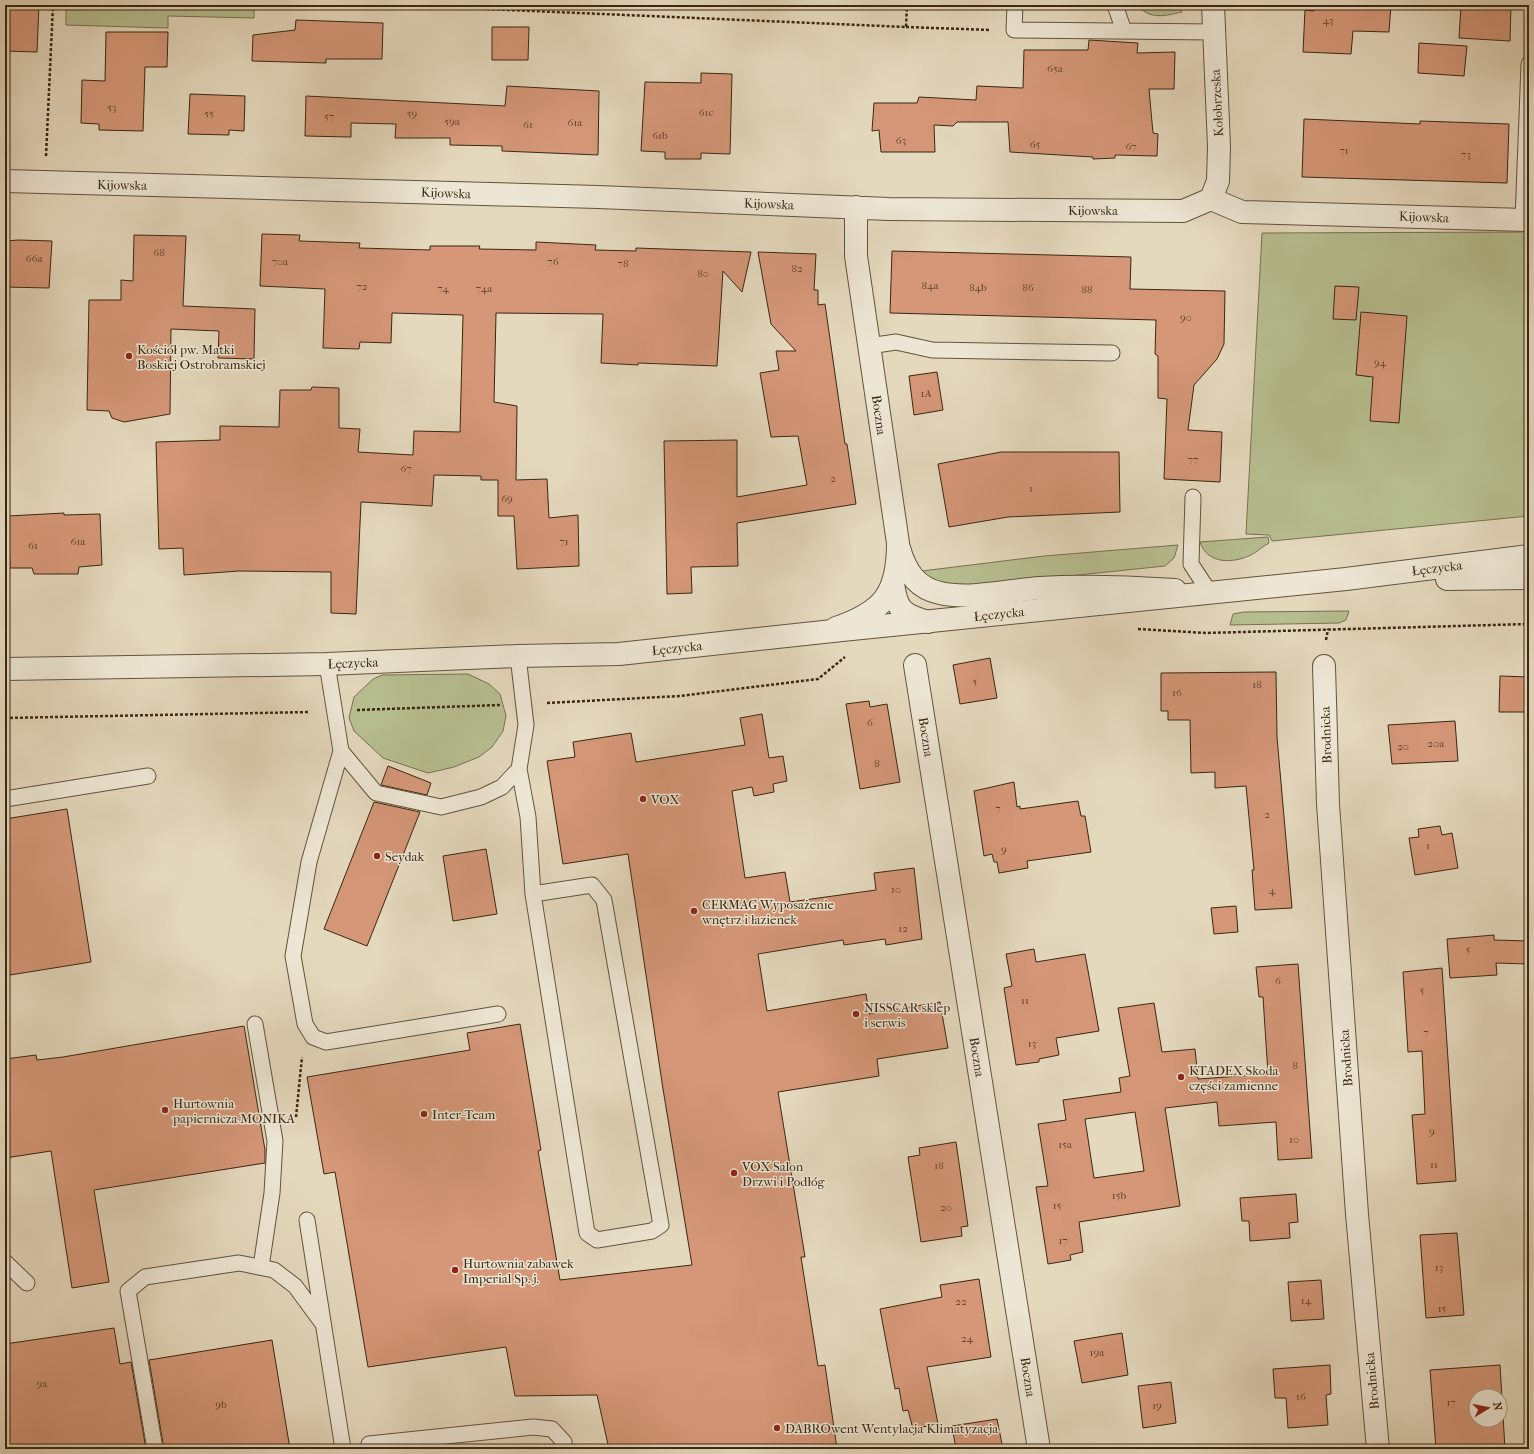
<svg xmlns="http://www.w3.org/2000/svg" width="1534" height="1454" font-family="'IM FELL French Canon',serif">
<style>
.green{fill:#b6be90;stroke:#787250}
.building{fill:#d59778;stroke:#3a2711;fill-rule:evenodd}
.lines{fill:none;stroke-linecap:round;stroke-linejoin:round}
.service-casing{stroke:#64533c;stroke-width:17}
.minor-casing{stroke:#64533c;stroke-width:24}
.tertiary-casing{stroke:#64533c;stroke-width:24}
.path{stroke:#3a2711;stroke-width:2.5;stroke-dasharray:3 2;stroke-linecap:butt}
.service{stroke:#ede6d4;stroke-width:15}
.minor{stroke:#ede6d4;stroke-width:22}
.tertiary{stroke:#ede6d4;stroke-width:22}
.poi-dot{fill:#8f2418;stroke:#ede6d4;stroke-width:1.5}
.labels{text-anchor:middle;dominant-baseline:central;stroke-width:3;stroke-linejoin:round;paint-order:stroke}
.number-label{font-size:11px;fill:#61432b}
.street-label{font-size:13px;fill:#3a2711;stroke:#ede6d4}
.poi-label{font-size:13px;fill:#3a2711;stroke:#ede6d4;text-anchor:start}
</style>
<rect width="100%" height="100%" fill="#e4d8bd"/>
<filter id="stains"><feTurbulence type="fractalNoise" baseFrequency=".005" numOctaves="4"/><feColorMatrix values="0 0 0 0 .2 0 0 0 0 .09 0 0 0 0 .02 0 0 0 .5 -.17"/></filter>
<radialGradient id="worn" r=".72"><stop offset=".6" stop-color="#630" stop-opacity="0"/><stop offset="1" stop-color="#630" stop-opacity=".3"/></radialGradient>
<path class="green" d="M 76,5 L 254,9 L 254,18 L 168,16 L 168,28 L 66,25 L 66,9 Z
M 1137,5 L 1178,5 L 1182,12 C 1165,16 1150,20 1137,5 Z
M 1529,232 L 1529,516 L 1272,541 L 1269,535 L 1246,534 L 1262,233 Z
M 1268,537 L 1269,543 C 1263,546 1257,552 1251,555 C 1232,564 1207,564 1200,542 Z
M 1178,545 L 1174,558 L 1165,566 L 1001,583 L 952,586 L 932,580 L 922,571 L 1044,556 Z
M 1349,611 L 1346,620 L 1339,623 L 1230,625 L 1233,614 L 1244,612 Z
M 468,674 L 489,684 L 500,694 L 506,716 L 503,731 L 492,747 L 479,757 L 454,767 L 428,773 L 383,758 L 354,731 L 349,718 L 354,697 L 373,679 L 382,675 Z"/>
<path class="building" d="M 5,5 L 39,5 L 37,52 L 5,51 Z
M 1315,5 L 1391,5 L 1389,32 L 1353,31 L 1351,54 L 1303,52 L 1305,10 L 1314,11 Z
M 1461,5 L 1511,5 L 1510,41 L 1459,38 Z
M 296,20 L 383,23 L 382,59 L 326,59 L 326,63 L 252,61 L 253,35 L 295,30 Z
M 492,27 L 529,27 L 528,60 L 492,60 Z
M 106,32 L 168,32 L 167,67 L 145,67 L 143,131 L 99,130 L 99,124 L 81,123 L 82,80 L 105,81 Z
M 1089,40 L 1138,43 L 1137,53 L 1175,52 L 1174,89 L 1149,89 L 1153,133 L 1158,134 L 1157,156 L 1115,155 L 1115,158 L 1093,159 L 1093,157 L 1010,152 L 1008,122 L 957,122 L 953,126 L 934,125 L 935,152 L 881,152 L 879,130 L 872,131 L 874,103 L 917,103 L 919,97 L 976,100 L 977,86 L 1023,88 L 1024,50 L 1088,50 Z
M 1419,43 L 1467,46 L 1464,76 L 1418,73 Z
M 701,73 L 732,74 L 730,154 L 701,153 L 701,159 L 665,159 L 665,152 L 641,151 L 645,82 L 701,83 Z
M 507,86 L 599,91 L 598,155 L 502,151 L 502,146 L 450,145 L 450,138 L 395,138 L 396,124 L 351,123 L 351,137 L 305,136 L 306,96 L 505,106 Z
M 190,94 L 245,96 L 244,131 L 229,130 L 229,135 L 188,134 Z
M 1304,119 L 1420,124 L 1420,121 L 1509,124 L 1507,183 L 1302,177 Z
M 262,234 L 300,235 L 299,241 L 360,243 L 359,248 L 430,250 L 430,246 L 480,246 L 479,249 L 536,250 L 536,242 L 596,245 L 595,250 L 636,251 L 636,248 L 751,252 L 742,292 L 723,271 L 717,366 L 638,363 L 638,365 L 601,363 L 603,314 L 496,313 L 494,402 L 517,406 L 516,480 L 547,479 L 549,518 L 578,515 L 579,566 L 517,569 L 514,516 L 498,516 L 498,480 L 481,480 L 481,476 L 434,475 L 432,506 L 361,502 L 356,614 L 331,613 L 331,572 L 239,571 L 184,575 L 183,548 L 159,549 L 156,442 L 220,440 L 220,426 L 279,427 L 280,390 L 311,390 L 312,387 L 339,388 L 339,428 L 360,429 L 358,452 L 413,455 L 414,431 L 460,432 L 463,315 L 392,313 L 391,343 L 360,342 L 359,349 L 323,348 L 325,289 L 260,286 Z
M 134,235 L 186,236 L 183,306 L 255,309 L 254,359 L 218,358 L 219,331 L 171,329 L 170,414 L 124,422 L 112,418 L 109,411 L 87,410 L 89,300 L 121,300 L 121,280 L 133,281 Z
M 18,240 L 52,241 L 49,288 L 5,287 L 5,241 Z
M 892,251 L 1131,257 L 1130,289 L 1225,291 L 1224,344 L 1217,359 L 1194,385 L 1188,430 L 1222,432 L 1220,482 L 1164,479 L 1167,399 L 1158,398 L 1158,356 L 1155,354 L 1156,320 L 890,313 Z
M 758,252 L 816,254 L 814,290 L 818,290 L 818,305 L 825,304 L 845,444 L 847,444 L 856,504 L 737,523 L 738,566 L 691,567 L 692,593 L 667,594 L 664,441 L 737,440 L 737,497 L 807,485 L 798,436 L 771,437 L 760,373 L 779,370 L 776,351 L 796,351 L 771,324 Z
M 1335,286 L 1359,287 L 1356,320 L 1333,319 Z
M 1361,312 L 1407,316 L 1399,423 L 1370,421 L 1373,377 L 1356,375 Z
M 937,372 L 943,410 L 914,415 L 909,376 Z
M 1001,452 L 1119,452 L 1120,512 L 1008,517 L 949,527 L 938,464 Z
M 64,513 L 64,515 L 100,514 L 102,565 L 79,567 L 78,574 L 34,574 L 32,568 L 10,568 L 8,516 Z
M 990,658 L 997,698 L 960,704 L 953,665 Z
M 1276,672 L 1277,737 L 1292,908 L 1255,910 L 1252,870 L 1254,870 L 1246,786 L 1215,788 L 1215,772 L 1191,773 L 1190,720 L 1168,720 L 1168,711 L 1161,711 L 1161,673 Z
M 1500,676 L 1529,677 L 1529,712 L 1499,712 Z
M 869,701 L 870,707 L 887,704 L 900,782 L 860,789 L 846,704 Z
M 762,714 L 769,758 L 783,756 L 787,781 L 773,784 L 774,792 L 754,796 L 752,787 L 732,791 L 745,878 L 785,872 L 790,902 L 876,890 L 874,873 L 914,868 L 922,939 L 886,945 L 885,939 L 844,945 L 843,940 L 758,954 L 767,1011 L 866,994 L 869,1014 L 940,1002 L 948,1048 L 877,1059 L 879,1076 L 778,1092 L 805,1257 L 801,1257 L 818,1366 L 825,1365 L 837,1449 L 609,1449 L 597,1395 L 515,1396 L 506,1347 L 368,1367 L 335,1172 L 324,1174 L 307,1077 L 470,1050 L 467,1033 L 520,1024 L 541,1150 L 538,1151 L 560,1280 L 692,1265 L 663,1089 L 628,854 L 563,864 L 547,761 L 575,757 L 573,742 L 631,733 L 636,762 L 745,745 L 740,718 Z
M 1455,721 L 1458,761 L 1392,764 L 1388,725 Z
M 388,766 L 431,783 L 427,795 L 381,785 Z
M 1014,782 L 1017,807 L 1020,806 L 1020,809 L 1078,801 L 1081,816 L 1085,816 L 1091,852 L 1027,861 L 1028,868 L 999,873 L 997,862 L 994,862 L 992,854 L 984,856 L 974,791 Z
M 374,802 L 420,812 L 367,946 L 324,929 Z
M 67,809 L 91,962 L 10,975 L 5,944 L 5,819 Z
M 1440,826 L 1442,835 L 1452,833 L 1458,868 L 1415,875 L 1409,838 L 1419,837 L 1418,829 Z
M 486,849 L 497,914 L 453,921 L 443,856 Z
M 1236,906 L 1238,932 L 1214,934 L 1211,908 Z
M 1494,935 L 1494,940 L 1529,941 L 1529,964 L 1496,963 L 1497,975 L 1450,978 L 1447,939 Z
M 1034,949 L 1036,962 L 1085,954 L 1099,1031 L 1056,1038 L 1059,1055 L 1039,1059 L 1039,1062 L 1016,1065 L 1004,988 L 1012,986 L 1006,954 Z
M 1298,964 L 1312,1158 L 1278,1160 L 1276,1122 L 1219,1126 L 1217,1102 L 1165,1108 L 1180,1206 L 1079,1222 L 1083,1252 L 1070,1255 L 1071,1260 L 1048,1264 L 1036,1187 L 1048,1186 L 1038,1124 L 1066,1120 L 1063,1100 L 1121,1092 L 1119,1078 L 1130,1076 L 1118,1008 L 1154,1003 L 1162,1052 L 1195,1049 L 1198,1079 L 1268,1074 L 1263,997 L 1259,997 L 1256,967 ZM 1135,1112 L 1144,1171 L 1094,1178 L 1085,1119 Z
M 1442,968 L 1456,1181 L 1417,1184 L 1412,1115 L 1425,1114 L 1422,1051 L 1408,1052 L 1403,972 Z
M 244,1026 L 265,1150 L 265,1163 L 94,1190 L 109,1282 L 72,1288 L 51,1151 L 5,1158 L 5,1059 L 36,1055 L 37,1060 L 63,1057 Z
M 956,1142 L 968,1226 L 961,1227 L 962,1236 L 921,1242 L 908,1157 L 920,1155 L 919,1148 Z
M 1296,1194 L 1298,1222 L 1289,1223 L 1290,1238 L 1250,1241 L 1249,1221 L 1242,1221 L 1240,1198 Z
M 1457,1233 L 1464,1315 L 1426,1318 L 1420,1235 Z
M 979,1279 L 991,1357 L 927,1367 L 938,1424 L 913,1429 L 908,1410 L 903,1411 L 899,1388 L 895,1389 L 880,1309 L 942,1297 L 940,1285 Z
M 1321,1280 L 1324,1319 L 1291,1321 L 1288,1282 Z
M 114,1328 L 120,1364 L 131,1362 L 146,1449 L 5,1449 L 5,1344 Z
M 1122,1333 L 1128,1375 L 1082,1383 L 1074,1341 Z
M 272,1340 L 290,1449 L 164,1449 L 149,1360 Z
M 1330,1365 L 1331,1394 L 1326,1395 L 1328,1425 L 1288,1428 L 1286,1398 L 1275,1398 L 1273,1369 Z
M 1500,1365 L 1505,1449 L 1436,1449 L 1430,1370 ZM 1476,1396 L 1500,1396 L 1500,1420 L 1476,1420 Z
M 1171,1382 L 1176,1423 L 1143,1428 L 1138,1386 Z
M 997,1419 L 1003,1449 L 956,1449 L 952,1426 Z"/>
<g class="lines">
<g class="service-casing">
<path id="service" d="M 1015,5 L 1014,30 L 1214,32
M 1115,5 L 1124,31
M 1523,220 L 1529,64
M 869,346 L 896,342 L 932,350 L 1112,353
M 1193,497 L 1191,564 L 1210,593
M 327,664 L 341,751 L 376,793 L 441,807 L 481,797 L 502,787 L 519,769 L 526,725 L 518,656
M 341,751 L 309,862 L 293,956 L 305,1024 L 313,1037 L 326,1042 L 498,1014
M 519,769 L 528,817 L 533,894 L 587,1233 L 597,1240 L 652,1231 L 661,1225 L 604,900 L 592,885 L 533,894
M 5,799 L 148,776
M 255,1024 L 275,1141 L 272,1193 L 261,1267
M 307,1220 L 343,1449
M 5,1262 L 27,1283
M 369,1444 L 533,1427 L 552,1429 L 564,1442 L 565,1449
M 155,1449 L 128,1291 L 145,1277 L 239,1263 L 274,1270 L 295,1286 L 323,1324"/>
</g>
<g class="minor-casing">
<path id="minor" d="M 5,181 L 598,197 L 889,209 L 1183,211 L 1211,199 L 1242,212 L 1529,220
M 1211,199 L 1218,181 L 1219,146 L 1213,5
M 899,548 C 905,570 916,588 940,593 C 970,600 1010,590 1040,588 C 1085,585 1130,587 1175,590
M 893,584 C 897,611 903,615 928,622
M 836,628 C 883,612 898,594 898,543 L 856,256 L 856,207
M 915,665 L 1039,1449
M 1324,666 L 1328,804 L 1357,1214 L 1378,1449"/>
</g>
<g class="tertiary-casing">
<path id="tertiary" d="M 1447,579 L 1529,578
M 5,669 L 327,664 L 518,656 L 619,654 L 842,630 L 1346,579 L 1529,556"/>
</g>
<path class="path" d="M 392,5 L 906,27 L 907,5
M 906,27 L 991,30
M 46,156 L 53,5
M 1138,629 L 1206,633 L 1529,624
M 1326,640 L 1328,629
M 547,703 L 680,696 L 818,679 L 845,657
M 357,710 L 500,705
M 5,718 L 310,712
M 296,1117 L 302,1057"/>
<use href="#service" class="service"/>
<use href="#minor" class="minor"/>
<use href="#tertiary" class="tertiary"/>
</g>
<g class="poi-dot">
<circle cx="129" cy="356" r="4"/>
<circle cx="643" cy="799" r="4"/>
<circle cx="377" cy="856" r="4"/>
<circle cx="694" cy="911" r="4"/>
<circle cx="856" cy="1014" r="4"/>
<circle cx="1181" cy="1077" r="4"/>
<circle cx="165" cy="1110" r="4"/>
<circle cx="424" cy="1114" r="4"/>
<circle cx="734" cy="1173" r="4"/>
<circle cx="455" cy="1270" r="4"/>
<circle cx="777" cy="1428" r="4"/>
</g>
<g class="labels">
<g class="number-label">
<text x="1328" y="20">43</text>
<text x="1055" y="68">65a</text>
<text x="112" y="107">53</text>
<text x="706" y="112">61c</text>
<text x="209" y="113">55</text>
<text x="412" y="113">59</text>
<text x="329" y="116">57</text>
<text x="452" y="121">59a</text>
<text x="575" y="122">61a</text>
<text x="528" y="124">61</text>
<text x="660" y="135">61b</text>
<text x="901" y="140">63</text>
<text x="1035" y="144">65</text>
<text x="1131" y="146">67</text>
<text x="1344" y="150">71</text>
<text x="1466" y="154">73</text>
<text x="159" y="252">68</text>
<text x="34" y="258">66a</text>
<text x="280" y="261">70a</text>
<text x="553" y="261">76</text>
<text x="623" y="263">78</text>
<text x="797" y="268">82</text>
<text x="703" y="273">80</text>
<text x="930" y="285">84a</text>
<text x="362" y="286">72</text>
<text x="978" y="287">84b</text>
<text x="1028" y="287">86</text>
<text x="443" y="288">74</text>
<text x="484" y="288">74a</text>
<text x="1087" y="289">88</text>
<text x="1186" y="317">90</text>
<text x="1380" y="362">94</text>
<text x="926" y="393">1A</text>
<text x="1193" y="459">77</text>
<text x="406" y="468">67</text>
<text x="833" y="478">2</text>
<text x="1031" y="488">1</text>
<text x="507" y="498">69</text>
<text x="78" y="541">61a</text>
<text x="564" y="541">71</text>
<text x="33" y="545">61</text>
<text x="975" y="681">5</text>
<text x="1257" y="684">18</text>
<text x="1177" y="692">16</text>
<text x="870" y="722">6</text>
<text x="1436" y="743">20a</text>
<text x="1403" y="746">20</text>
<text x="877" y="763">8</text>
<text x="998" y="808">7</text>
<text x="1267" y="814">2</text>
<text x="1428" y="845">1</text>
<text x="1004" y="849">9</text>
<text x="896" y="889">10</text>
<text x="1272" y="890">4</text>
<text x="903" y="928">12</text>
<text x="1468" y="949">5</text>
<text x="1278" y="980">6</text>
<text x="1422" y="990">5</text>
<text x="1025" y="1000">11</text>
<text x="1426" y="1032">7</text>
<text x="1032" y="1043">13</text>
<text x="1295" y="1065">8</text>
<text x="1432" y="1131">9</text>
<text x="1294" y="1139">10</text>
<text x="1065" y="1144">15a</text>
<text x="1434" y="1164">11</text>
<text x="939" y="1165">18</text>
<text x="1119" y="1195">15b</text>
<text x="1057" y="1205">15</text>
<text x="946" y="1207">20</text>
<text x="1063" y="1240">17</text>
<text x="1439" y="1267">13</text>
<text x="1306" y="1300">14</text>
<text x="961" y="1301">22</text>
<text x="1442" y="1308">15</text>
<text x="967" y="1338">24</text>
<text x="1097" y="1352">19a</text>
<text x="42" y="1383">9a</text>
<text x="1301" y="1396">16</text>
<text x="1451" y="1402">17</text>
<text x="221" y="1404">9b</text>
<text x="1157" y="1405">19</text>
</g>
<g class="street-label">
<text transform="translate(1217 103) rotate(-93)">Kołobrzeska</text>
<text transform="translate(122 185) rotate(1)">Kijowska</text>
<text transform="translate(446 193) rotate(2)">Kijowska</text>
<text transform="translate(769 204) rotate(2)">Kijowska</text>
<text x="1093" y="210">Kijowska</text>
<text transform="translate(1424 217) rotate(2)">Kijowska</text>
<text transform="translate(879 415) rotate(82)">Boczna</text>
<text transform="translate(1437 568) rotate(-7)">Łęczycka</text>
<text transform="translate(999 614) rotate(-6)">Łęczycka</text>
<text transform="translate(677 648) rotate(-6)">Łęczycka</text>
<text transform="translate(353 663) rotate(-2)">Łęczycka</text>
<text transform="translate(1326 735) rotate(-92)">Brodnicka</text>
<text transform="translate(926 737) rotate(81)">Boczna</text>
<text transform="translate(977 1057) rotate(81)">Boczna</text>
<text transform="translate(1346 1058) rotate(-94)">Brodnicka</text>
<text transform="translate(1028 1377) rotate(81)">Boczna</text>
<text transform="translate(1372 1381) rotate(-95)">Brodnicka</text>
</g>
<g class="poi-label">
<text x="137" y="349">Kościół pw. Matki<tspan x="137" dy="15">Boskiej Ostrobramskiej</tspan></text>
<text x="651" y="799">VOX</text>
<text x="385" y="856">Seydak</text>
<text x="702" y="904">CERMAG Wyposażenie<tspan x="702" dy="15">wnętrz i łazienek</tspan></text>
<text x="864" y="1007">NISSCAR sklep<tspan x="864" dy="15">i serwis</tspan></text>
<text x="1189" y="1070">KTADEX Skoda<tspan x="1189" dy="15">części zamienne</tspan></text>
<text x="173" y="1103">Hurtownia<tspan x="173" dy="15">papiernicza MONIKA</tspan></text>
<text x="432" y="1114">Inter-Team</text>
<text x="742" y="1166">VOX Salon<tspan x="742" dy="15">Drzwi i Podłóg</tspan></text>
<text x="463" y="1263">Hurtownia zabawek<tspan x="463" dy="15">Imperial Sp. j.</tspan></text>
<text x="785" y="1428">DABROwent Wentylacja Klimatyzacja</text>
</g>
</g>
<rect width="1534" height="1454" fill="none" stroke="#e4d8bd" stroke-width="20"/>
<rect x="6" y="6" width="1522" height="1442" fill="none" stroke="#3a2711" stroke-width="2"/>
<rect x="10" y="10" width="1514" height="1434" fill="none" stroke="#3a2711"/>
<g transform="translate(1488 1408) rotate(80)"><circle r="19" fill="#ede6d4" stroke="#a59a86"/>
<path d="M0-3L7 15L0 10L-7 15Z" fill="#8f2418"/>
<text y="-6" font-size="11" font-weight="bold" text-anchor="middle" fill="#3a2711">N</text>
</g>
<rect width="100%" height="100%" filter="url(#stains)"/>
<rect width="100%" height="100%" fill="url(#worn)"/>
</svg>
